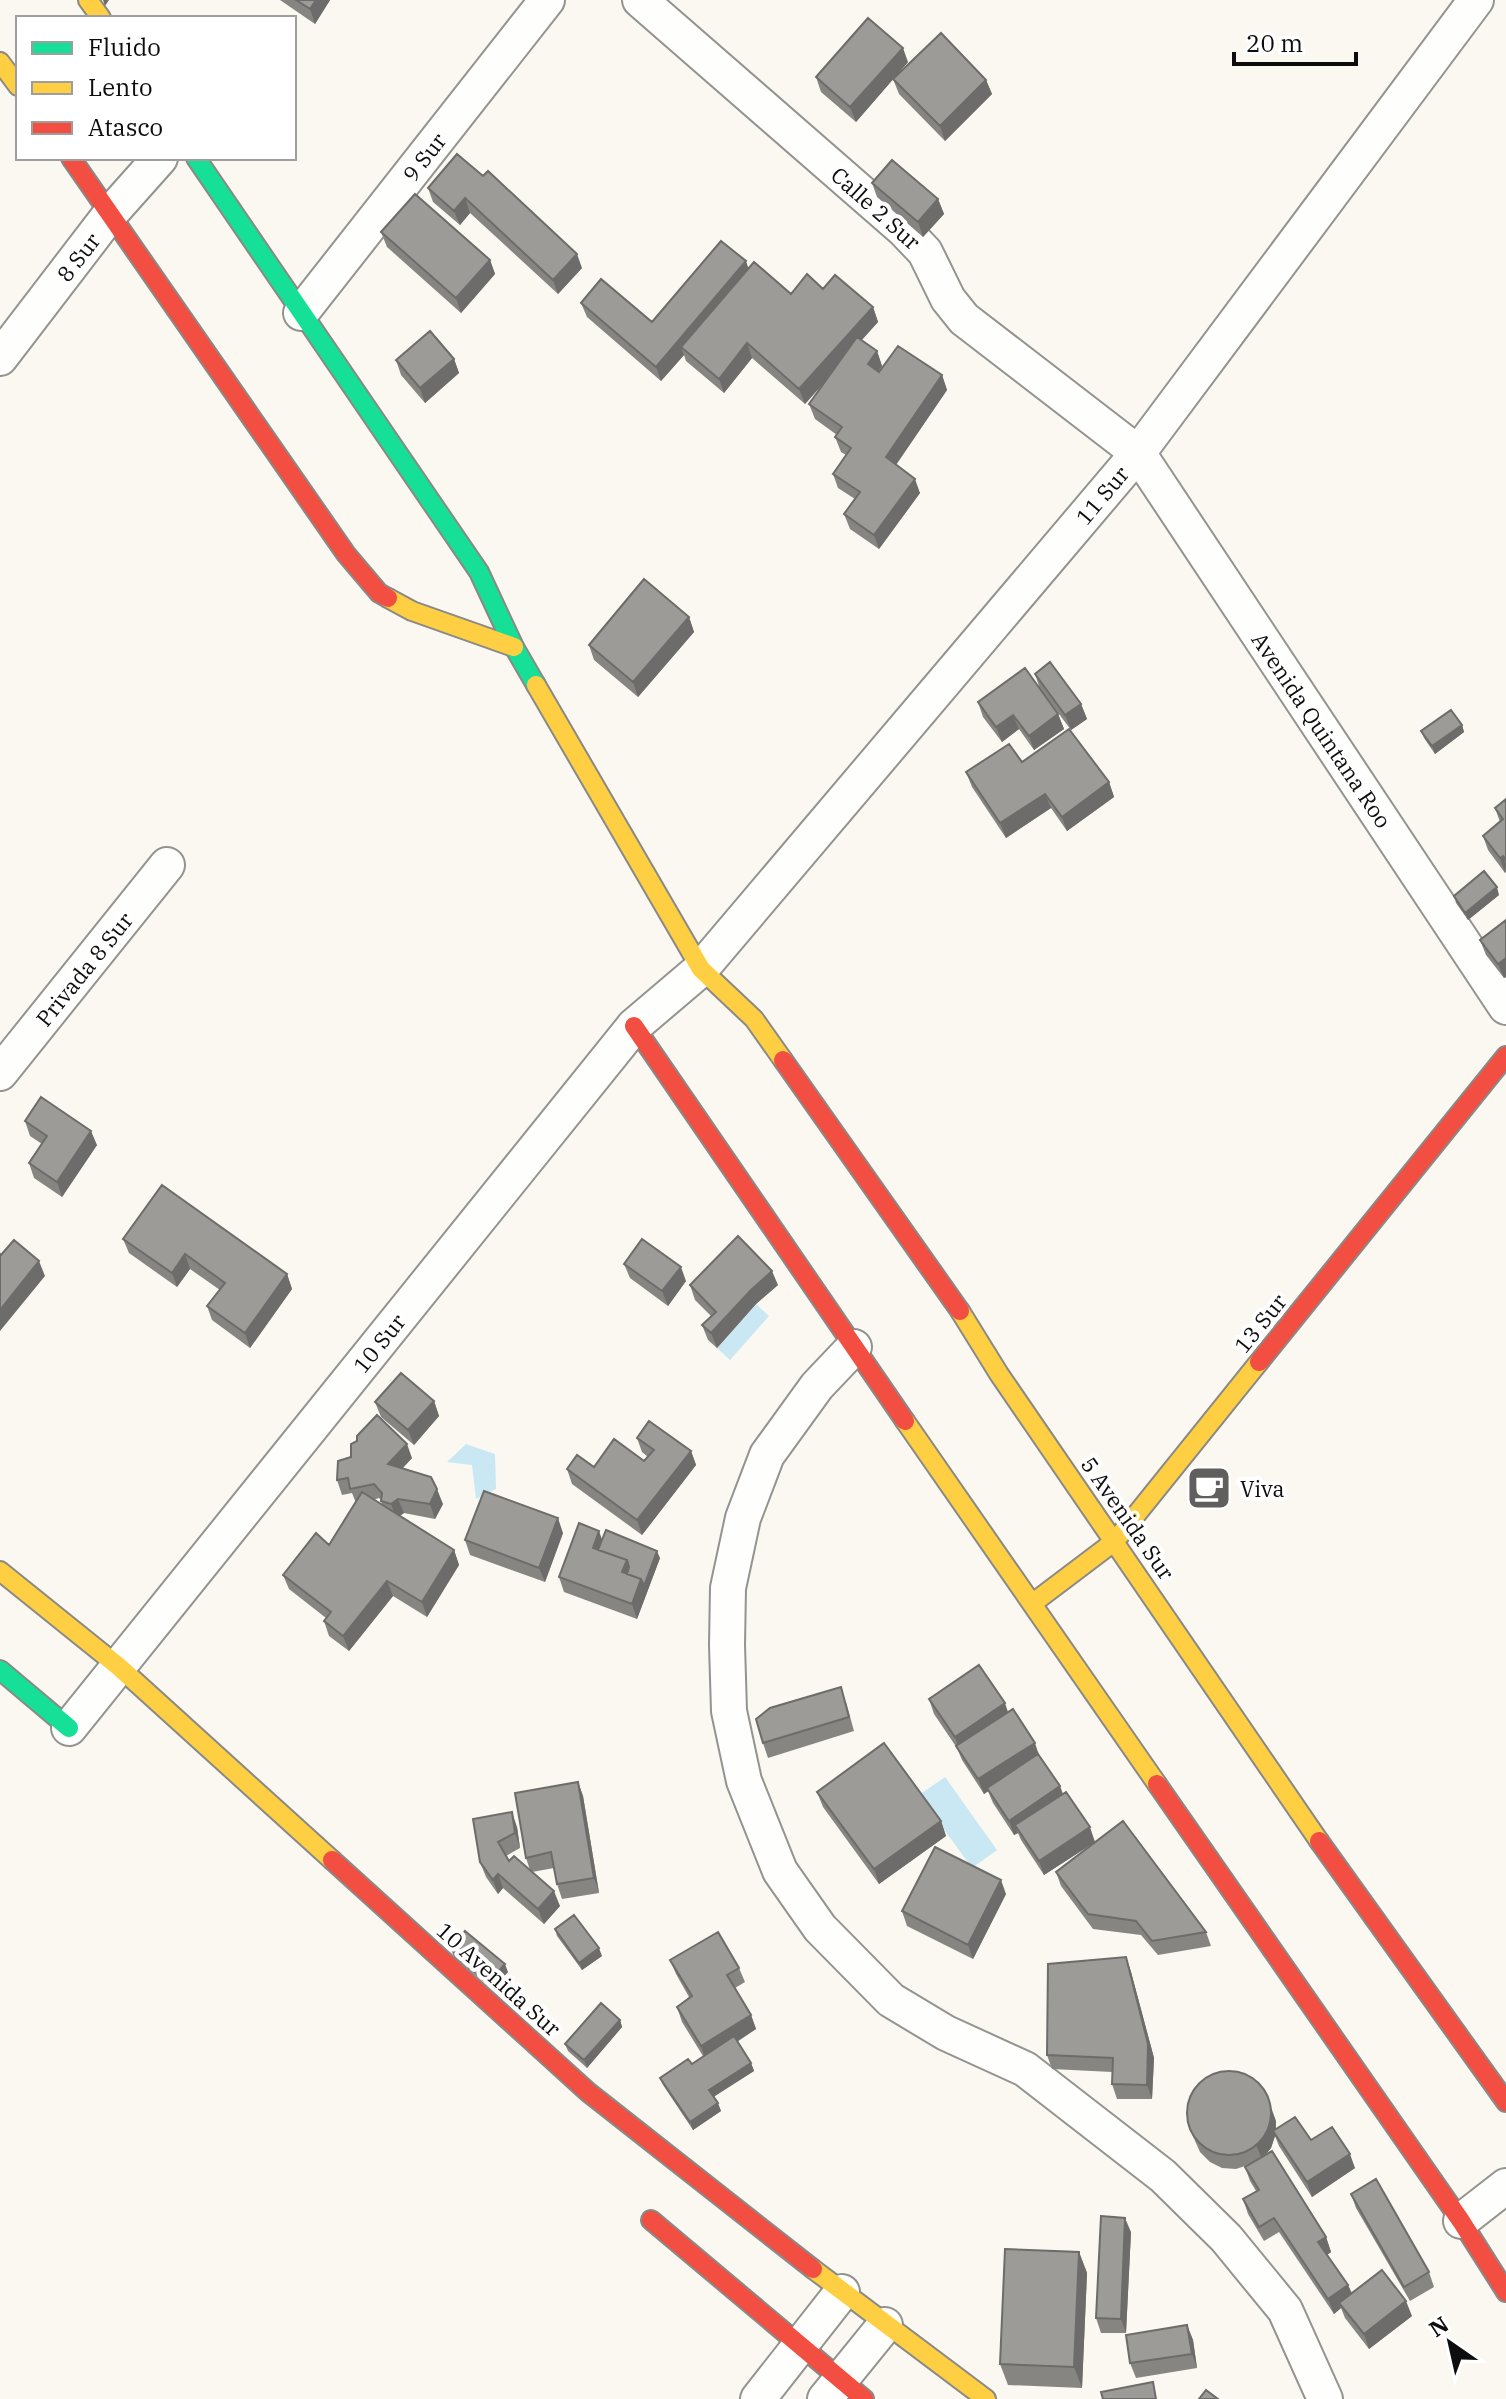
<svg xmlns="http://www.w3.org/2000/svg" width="1506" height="2399" font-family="'IBM Plex Serif',serif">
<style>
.water{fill:#c9e8f3}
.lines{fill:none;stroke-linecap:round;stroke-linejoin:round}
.street-casing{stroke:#949390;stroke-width:38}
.fast-casing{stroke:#8a8986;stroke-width:22}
.slow-casing{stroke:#8a8986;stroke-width:22}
.jam-casing{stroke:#8a8986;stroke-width:22}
.street{stroke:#fefefd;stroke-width:34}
.fast{stroke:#16e098;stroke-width:18}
.slow{stroke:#ffcf43;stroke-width:18}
.jam{stroke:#f24e42;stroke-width:18}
.wall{fill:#878582;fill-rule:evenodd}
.shaded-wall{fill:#6e6c6a}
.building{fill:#9d9b97;stroke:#6e6c6a;stroke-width:2}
.labels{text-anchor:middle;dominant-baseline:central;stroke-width:8;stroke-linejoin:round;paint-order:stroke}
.street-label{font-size:22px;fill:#0d0d0d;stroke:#fff}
.poi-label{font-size:22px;fill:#0d0d0d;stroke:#fff;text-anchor:start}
</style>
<rect width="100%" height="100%" fill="#faf8f1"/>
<path class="water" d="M 756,1304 L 769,1316 L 730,1360 L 717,1348 Z
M 466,1444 L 495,1454 L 496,1489 L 476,1499 L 472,1465 L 447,1462 Z
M 945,1777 L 997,1850 L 972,1868 L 919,1795 Z"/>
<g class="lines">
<g class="street-casing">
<path id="street" d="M 640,0 L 904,230 L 925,252 L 948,299 L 964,319 L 1138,453 L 1506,1007
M 301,313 L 547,0
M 0,358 L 111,213 L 160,158
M 0,1073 L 167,865
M 854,1347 L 817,1386 L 767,1455 L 743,1518 L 728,1588 L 727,1645 L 729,1711 L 744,1781 L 780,1871 L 820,1928 L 891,2000 L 946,2033 L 1025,2069 L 1163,2176 L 1226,2238 L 1285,2310 L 1325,2399
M 69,1728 L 634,1026 L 701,969 L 1138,453 L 1476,0
M 1461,2221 L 1506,2186
M 758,2399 L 842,2292
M 825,2399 L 885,2325"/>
</g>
<g class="fast-casing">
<path id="fast" d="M 196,158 L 479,572 L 514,647 L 536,685
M 0,1670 L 69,1728"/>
</g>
<g class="slow-casing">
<path id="slow" d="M 88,0 L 101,18
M 0,62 L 18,86
M 388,598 L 412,611 L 514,647
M 536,685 L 701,969 L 754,1019 L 783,1060
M 960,1311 L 999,1374 L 1319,1841
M 905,1421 L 1157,1784
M 0,1571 L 118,1666 L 332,1860
M 1033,1603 L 1115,1541 L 1259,1362
M 813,2269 L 986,2399"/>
</g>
<g class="jam-casing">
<path id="jam" d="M 71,158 L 346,554 L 379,593 L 388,598
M 634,1026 L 905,1421
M 783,1060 L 960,1311
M 1259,1362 L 1506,1056
M 1157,1784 L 1461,2221 L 1506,2292
M 1319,1841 L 1506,2102
M 332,1860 L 588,2092 L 813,2269
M 651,2220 L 864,2399"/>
</g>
<use href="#street" class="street"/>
<use href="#fast" class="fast"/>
<use href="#slow" class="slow"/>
<use href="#jam" class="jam"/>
</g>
<path class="wall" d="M 280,0 L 330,0 L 315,24 Z
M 908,62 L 856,122 L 821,92 L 816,77 Z
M 893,79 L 986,80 L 992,94 L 945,141 L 899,94 Z
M 457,154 L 582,268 L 558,294 L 470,213 L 460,225 L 433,202 L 428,188 Z
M 872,183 L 938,199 L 944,214 L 923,237 L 877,197 Z
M 381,232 L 490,260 L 495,274 L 461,313 L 387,247 Z
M 748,268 L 791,294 L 823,289 L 873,307 L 878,322 L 861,340 L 877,351 L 882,366 L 879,371 L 942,375 L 947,390 L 896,465 L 920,493 L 879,549 L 850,529 L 844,514 L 855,499 L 838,488 L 833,474 L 846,455 L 841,452 L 835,437 L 837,435 L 815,419 L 809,404 L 829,377 L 805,404 L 752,358 L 724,393 L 686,361 L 684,355 L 661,381 L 587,317 L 581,303 L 652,322 Z
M 454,359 L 459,373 L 425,403 L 401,375 L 396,360 Z
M 689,617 L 694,632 L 638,697 L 594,660 L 589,645 Z
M 1035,674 L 1081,704 L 1087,719 L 1071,730 L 1047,698 L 1058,714 L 1064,729 L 1034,750 L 1019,729 L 1002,742 L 983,717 L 978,702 L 1040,689 Z
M 1462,725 L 1464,732 L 1435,754 L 1424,738 L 1421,731 Z
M 1022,762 L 1109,782 L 1114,797 L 1067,831 L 1051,808 L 1006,838 L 972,787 L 966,772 Z
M 1506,799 L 1506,872 L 1505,873 L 1488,850 L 1483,836 L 1500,822 L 1495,808 Z
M 1499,895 L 1468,920 L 1456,903 L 1454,896 Z
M 1506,920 L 1506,977 L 1504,978 L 1486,955 L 1480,940 Z
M 25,1121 L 97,1145 L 62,1197 L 34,1178 L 29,1163 L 42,1144 L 30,1136 Z
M 123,1239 L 287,1274 L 292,1289 L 250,1348 L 212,1320 L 207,1306 L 220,1290 L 190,1269 L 177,1287 L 129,1253 Z
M 624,1264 L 686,1281 L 668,1306 L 630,1278 Z
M 690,1285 L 778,1285 L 756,1304 L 717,1348 L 708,1340 L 702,1325 L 711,1316 L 695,1300 Z
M 434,1401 L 439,1416 L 414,1445 L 381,1417 L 375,1402 Z
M 637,1438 L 691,1451 L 696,1465 L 642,1535 L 572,1484 L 567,1469 L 644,1461 L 648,1457 L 642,1452 Z
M 357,1441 L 412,1458 L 403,1468 L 443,1504 L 435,1519 L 404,1513 L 400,1516 L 454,1550 L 459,1565 L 427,1617 L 393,1596 L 349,1651 L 329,1636 L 324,1621 L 326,1618 L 289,1589 L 283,1575 L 329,1545 L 356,1503 L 352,1493 L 342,1495 L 337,1480 L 351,1457 ZM 379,1498 L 381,1500 L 382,1505 L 373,1500 Z
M 563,1533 L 545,1582 L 470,1555 L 465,1540 Z
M 602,1539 L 660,1558 L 637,1619 L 564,1592 L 559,1577 Z
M 929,1699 L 1008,1712 L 1060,1786 L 1063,1794 L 1095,1842 L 1044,1875 L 1021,1840 L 1018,1833 L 1014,1835 L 993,1803 L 988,1791 L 984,1794 L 962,1760 L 957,1748 L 934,1714 Z
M 846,1702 L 854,1731 L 768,1758 L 763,1743 Z
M 578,1782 L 583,1796 L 599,1893 L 562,1899 L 557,1884 L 554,1868 L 532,1872 L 560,1906 L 544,1924 L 503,1888 L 498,1894 L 486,1877 L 480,1862 L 473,1819 L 517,1827 L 520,1848 L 506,1856 L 509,1861 L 530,1870 L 526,1858 Z
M 817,1792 L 941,1821 L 946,1836 L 879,1884 L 823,1807 Z
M 1056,1872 L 1206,1932 L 1211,1946 L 1158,1955 L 1141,1935 L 1093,1929 L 1061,1886 Z
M 1006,1894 L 973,1959 L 907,1926 L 902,1911 Z
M 555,1929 L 602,1956 L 582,1970 L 557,1936 Z
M 451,1949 L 508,1972 L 492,1989 L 454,1957 Z
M 1126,1957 L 1131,1972 L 1154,2058 L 1152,2099 L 1117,2099 L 1112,2084 L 1112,2072 L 1052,2069 L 1047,2055 Z
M 670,1960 L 739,1968 L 745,1982 L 735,1988 L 751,2015 L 756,2029 L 737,2042 L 751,2063 L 754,2071 L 714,2096 L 721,2111 L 693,2130 L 663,2085 L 660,2078 L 692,2064 L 703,2056 L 682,2022 L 677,2007 L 689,1997 L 676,1974 Z
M 620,2020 L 622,2027 L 587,2068 L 568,2051 L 565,2044 Z
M 1276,2121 L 1276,2130 L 1311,2140 L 1355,2168 L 1312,2197 L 1279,2146 L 1275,2136 L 1271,2148 L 1265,2155 L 1326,2237 L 1331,2252 L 1327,2255 L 1348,2285 L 1352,2293 L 1412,2316 L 1369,2349 L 1345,2318 L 1341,2308 L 1334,2314 L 1279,2232 L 1264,2241 L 1248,2214 L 1243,2199 L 1256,2191 L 1250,2181 L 1245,2167 L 1251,2164 L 1236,2169 L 1222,2168 L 1210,2162 L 1200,2152 L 1188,2125 Z
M 1351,2194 L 1429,2272 L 1434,2287 L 1410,2301 L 1356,2208 Z
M 1131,2232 L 1126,2333 L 1101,2333 L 1096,2318 Z
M 1079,2252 L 1087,2273 L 1082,2388 L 1008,2385 L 1000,2364 Z
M 1187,2325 L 1193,2340 L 1197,2368 L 1136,2378 L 1130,2363 Z"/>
<path class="shaded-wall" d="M 103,0 L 109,0 L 105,6 Z
M 316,0 L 330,0 L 315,24 L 310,9 Z
M 903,48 L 908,62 L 856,122 L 850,107 Z
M 986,80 L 992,94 L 945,141 L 940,126 Z
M 465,198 L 470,213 L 460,225 L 454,211 Z
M 938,199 L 944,214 L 923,237 L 918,222 Z
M 577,254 L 582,268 L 558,294 L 553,280 Z
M 490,260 L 495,274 L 461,313 L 456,298 Z
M 746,261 L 751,276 L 681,347 L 684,355 L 661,381 L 656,367 Z
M 873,307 L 878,322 L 805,404 L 799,389 Z
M 747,343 L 752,358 L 724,393 L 719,379 Z
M 877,351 L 882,366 L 873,379 L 868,364 Z
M 454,359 L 459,373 L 425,403 L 420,388 Z
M 942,375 L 947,390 L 891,472 L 886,457 Z
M 915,479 L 920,493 L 879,549 L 874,535 Z
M 689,617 L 694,632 L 638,697 L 633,682 Z
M 1081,704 L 1087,719 L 1071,730 L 1065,715 Z
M 1058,714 L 1064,729 L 1034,750 L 1029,736 Z
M 1013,715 L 1019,729 L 1002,742 L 996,727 Z
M 1462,725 L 1464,732 L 1435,754 L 1432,746 Z
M 1109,782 L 1114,797 L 1067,831 L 1062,817 Z
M 1045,794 L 1051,808 L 1006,838 L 1000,823 Z
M 1503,856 L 1506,864 L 1505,873 L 1500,858 Z
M 1497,887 L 1499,895 L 1468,920 L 1465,913 Z
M 1506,958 L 1506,977 L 1504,978 L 1498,964 Z
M 91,1131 L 97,1145 L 62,1197 L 57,1182 Z
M 185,1254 L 190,1269 L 177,1287 L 172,1273 Z
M 39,1261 L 45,1276 L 0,1331 L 0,1310 Z
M 681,1267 L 686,1281 L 668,1306 L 662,1291 Z
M 772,1271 L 778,1285 L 756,1304 L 717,1348 L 711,1333 L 751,1290 Z
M 287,1274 L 292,1289 L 250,1348 L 245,1333 Z
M 434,1401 L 439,1416 L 414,1445 L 408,1430 Z
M 407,1444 L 412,1458 L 393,1478 L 388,1464 Z
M 691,1451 L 696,1465 L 642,1535 L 637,1520 Z
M 437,1489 L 443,1504 L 435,1519 L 430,1504 Z
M 398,1499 L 404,1513 L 396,1518 L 391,1504 Z
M 558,1518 L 563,1533 L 545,1582 L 539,1568 Z
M 599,1531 L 604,1545 L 600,1557 L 593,1548 Z
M 454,1550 L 459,1565 L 427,1617 L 422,1602 Z
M 657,1551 L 660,1558 L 637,1619 L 632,1604 L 641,1579 Z
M 627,1560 L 632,1575 L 622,1572 Z
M 387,1581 L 393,1596 L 349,1651 L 343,1636 Z
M 1005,1703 L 1010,1718 L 960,1752 L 955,1737 Z
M 1035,1743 L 1040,1758 L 984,1794 L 978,1779 Z
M 578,1782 L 583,1796 L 599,1893 L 594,1878 Z
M 1060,1786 L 1065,1801 L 1015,1825 L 1018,1833 L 1014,1835 L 1009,1821 Z
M 512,1812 L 517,1827 L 520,1848 L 515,1833 Z
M 941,1821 L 946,1836 L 879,1884 L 874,1869 Z
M 1090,1827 L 1095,1842 L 1044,1875 L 1039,1861 Z
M 498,1874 L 503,1888 L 498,1894 L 493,1880 Z
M 1001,1880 L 1006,1894 L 973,1959 L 968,1945 Z
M 554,1891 L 560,1906 L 544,1924 L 538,1909 Z
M 599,1948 L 602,1956 L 582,1970 L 579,1963 Z
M 1126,1957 L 1131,1972 L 1154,2058 L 1152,2099 L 1147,2085 Z
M 505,1964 L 508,1972 L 492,1989 L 489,1982 Z
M 751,2015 L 756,2029 L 706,2061 L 701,2046 Z
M 620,2020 L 622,2027 L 587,2068 L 584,2060 Z
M 751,2063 L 754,2071 L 712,2098 L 709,2090 Z
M 1266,2093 L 1276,2121 L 1275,2135 L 1273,2131 L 1275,2136 L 1271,2148 L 1262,2159 L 1256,2145 Z
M 718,2103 L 721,2111 L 693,2130 L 690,2122 Z
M 1350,2154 L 1355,2168 L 1312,2197 L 1307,2182 Z
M 1125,2218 L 1131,2232 L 1126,2333 L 1121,2319 Z
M 1326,2237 L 1331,2252 L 1324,2257 L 1318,2242 Z
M 1079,2252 L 1087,2273 L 1082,2388 L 1074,2367 Z
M 1348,2285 L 1354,2299 L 1339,2303 L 1341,2308 L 1334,2314 L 1328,2299 Z
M 1406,2301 L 1412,2316 L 1369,2349 L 1364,2334 Z
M 1187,2325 L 1193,2340 L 1197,2368 L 1192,2354 Z"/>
<path class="building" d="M 296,0 L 316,0 L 310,9 Z
M 868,18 L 903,48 L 850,107 L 816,77 Z
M 941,33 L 986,80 L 940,126 L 893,79 Z
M 457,154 L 483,176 L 488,171 L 577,254 L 553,280 L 465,198 L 454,211 L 428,188 Z
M 892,160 L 938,199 L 918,222 L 872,183 Z
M 415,194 L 490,260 L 456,298 L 381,232 Z
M 721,241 L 746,261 L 656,367 L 581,303 L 601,279 L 652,322 Z
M 754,262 L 791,294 L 807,274 L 823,289 L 835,275 L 873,307 L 799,389 L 747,343 L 719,379 L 681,347 Z
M 430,331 L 454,359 L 420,388 L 396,360 Z
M 857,337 L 877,351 L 868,364 L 879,372 L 898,346 L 942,375 L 886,457 L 915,479 L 874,535 L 844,514 L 860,492 L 833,474 L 851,448 L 835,437 L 842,427 L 809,404 Z
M 644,579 L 689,617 L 633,682 L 589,645 Z
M 1050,662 L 1081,704 L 1065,715 L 1035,674 Z
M 1025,668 L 1058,714 L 1029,736 L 1013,715 L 996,727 L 978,702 Z
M 1451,710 L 1462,725 L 1432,746 L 1421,731 Z
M 1069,729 L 1109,782 L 1062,817 L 1045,794 L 1000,823 L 966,772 L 1009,744 L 1022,762 Z
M 1506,799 L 1506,860 L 1503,856 L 1500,858 L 1483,836 L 1503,819 L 1495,808 Z
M 1484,871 L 1497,887 L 1465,913 L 1454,896 Z
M 1506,920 L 1506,958 L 1498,964 L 1480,940 Z
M 41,1097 L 91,1131 L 57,1182 L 29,1163 L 47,1136 L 25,1121 Z
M 162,1185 L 287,1274 L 245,1333 L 207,1306 L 225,1283 L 185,1254 L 172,1273 L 123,1239 Z
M 738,1236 L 772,1271 L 751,1290 L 711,1333 L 702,1325 L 716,1312 L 690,1285 Z
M 642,1239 L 681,1267 L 662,1291 L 624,1264 Z
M 14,1240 L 39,1261 L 0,1310 L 0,1254 L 1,1255 Z
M 401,1373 L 434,1401 L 408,1430 L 375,1402 Z
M 377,1415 L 407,1444 L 388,1464 L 431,1477 L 437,1489 L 430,1504 L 398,1499 L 391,1504 L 381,1501 L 382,1493 L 374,1484 L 350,1489 L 348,1478 L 337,1480 L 338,1461 L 351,1457 L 351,1444 L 357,1441 L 357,1436 Z
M 649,1421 L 691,1451 L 637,1520 L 567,1469 L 577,1455 L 594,1467 L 614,1439 L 644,1461 L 654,1450 L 637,1438 Z
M 484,1491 L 558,1518 L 539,1568 L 465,1540 Z
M 362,1492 L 454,1550 L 422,1602 L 387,1581 L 343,1636 L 324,1621 L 331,1612 L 283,1575 L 316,1533 L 329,1545 Z
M 579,1523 L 599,1531 L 593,1548 L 627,1560 L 622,1572 L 641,1579 L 632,1604 L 559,1577 Z
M 606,1530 L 657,1551 L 644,1586 L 641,1579 L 627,1574 L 629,1567 L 627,1560 L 598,1550 Z
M 979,1665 L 1005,1703 L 955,1737 L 929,1699 Z
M 841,1687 L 849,1717 L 763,1743 L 756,1719 L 770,1708 Z
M 1013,1709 L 1035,1743 L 978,1779 L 956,1746 Z
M 884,1743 L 941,1821 L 874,1869 L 817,1792 Z
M 1038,1754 L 1060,1786 L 1009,1821 L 987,1788 Z
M 578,1782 L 594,1878 L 557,1884 L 551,1852 L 526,1858 L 515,1793 Z
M 1066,1792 L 1090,1827 L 1039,1861 L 1015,1825 Z
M 512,1812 L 515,1833 L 498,1842 L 509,1861 L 514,1856 L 554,1891 L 538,1909 L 498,1874 L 493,1880 L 480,1862 L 473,1819 Z
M 1123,1821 L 1206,1932 L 1152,1941 L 1136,1921 L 1088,1914 L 1056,1872 Z
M 935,1847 L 1001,1880 L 968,1945 L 902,1911 Z
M 574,1915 L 599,1948 L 579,1963 L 555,1929 Z
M 465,1931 L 505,1964 L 489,1982 L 451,1949 Z
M 718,1932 L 739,1968 L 727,1975 L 751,2015 L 701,2046 L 677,2007 L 692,1996 L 670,1960 Z
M 1126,1957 L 1148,2044 L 1147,2085 L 1112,2084 L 1113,2058 L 1047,2055 L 1048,1964 Z
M 601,2003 L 620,2020 L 584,2060 L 565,2044 Z
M 734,2036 L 751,2063 L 709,2090 L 718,2103 L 690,2122 L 660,2078 L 688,2059 L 692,2064 Z
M1187 2113a42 42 0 1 1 84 0a42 42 0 1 1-84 0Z
M 1295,2117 L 1311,2140 L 1332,2127 L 1350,2154 L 1307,2182 L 1273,2131 Z
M 1272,2151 L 1326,2237 L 1318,2242 L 1348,2285 L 1328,2299 L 1274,2218 L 1259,2227 L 1243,2199 L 1259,2190 L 1245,2167 Z
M 1376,2179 L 1429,2272 L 1404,2287 L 1351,2194 Z
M 1101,2216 L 1125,2218 L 1121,2319 L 1096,2318 Z
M 1005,2249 L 1079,2252 L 1074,2367 L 1000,2364 Z
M 1382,2270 L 1406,2301 L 1364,2334 L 1339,2303 Z
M 1187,2325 L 1192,2354 L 1130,2363 L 1126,2335 Z
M 1153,2382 L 1156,2399 L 1103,2399 L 1101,2392 Z
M 1206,2390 L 1218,2399 L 1199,2399 Z"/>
<defs>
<g id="cafe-square" transform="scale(2.3)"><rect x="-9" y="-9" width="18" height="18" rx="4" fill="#605f5d" stroke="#fff"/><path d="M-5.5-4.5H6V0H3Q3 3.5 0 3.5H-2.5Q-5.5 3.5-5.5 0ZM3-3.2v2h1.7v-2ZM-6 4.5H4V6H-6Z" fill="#fff"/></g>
</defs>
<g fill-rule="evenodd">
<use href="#cafe-square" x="1209" y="1488"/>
</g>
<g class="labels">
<g class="street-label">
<text transform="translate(424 157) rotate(-52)">9 Sur</text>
<text transform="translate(876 208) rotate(42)">Calle 2 Sur</text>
<text transform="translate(78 257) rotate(-52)">8 Sur</text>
<text transform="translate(1102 495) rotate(-50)">11 Sur</text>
<text transform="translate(1322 730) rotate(56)">Avenida Quintana Roo</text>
<text transform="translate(84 969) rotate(-51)">Privada 8 Sur</text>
<text transform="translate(1260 1323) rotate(-51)">13 Sur</text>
<text transform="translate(379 1343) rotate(-51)">10 Sur</text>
<text transform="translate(1128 1518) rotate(55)">5 Avenida Sur</text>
<text transform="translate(499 1979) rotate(42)">10 Avenida Sur</text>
</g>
<g class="poi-label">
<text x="1240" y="1488">Viva</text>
</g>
</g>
<rect x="16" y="16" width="280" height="144" fill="#ffffff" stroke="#9e9e9e" stroke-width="2"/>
<rect x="32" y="42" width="40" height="12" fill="#16e098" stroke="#9e9e9e" stroke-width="2"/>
<text x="88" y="56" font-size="24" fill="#0d0d0d">Fluido</text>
<rect x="32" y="82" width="40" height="12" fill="#ffcf43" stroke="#9e9e9e" stroke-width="2"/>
<text x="88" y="96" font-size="24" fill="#0d0d0d">Lento</text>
<rect x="32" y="122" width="40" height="12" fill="#f24e42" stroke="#9e9e9e" stroke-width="2"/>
<text x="88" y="136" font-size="24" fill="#0d0d0d">Atasco</text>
<g transform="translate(1450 2343) rotate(326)" stroke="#ffffff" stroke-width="6" paint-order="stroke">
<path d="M0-6L14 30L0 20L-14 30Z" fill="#0d0d0d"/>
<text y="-12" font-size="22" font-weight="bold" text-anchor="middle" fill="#0d0d0d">N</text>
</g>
<path d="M1234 52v12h122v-12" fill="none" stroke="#0d0d0d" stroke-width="4"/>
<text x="1246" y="52" font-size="24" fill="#0d0d0d" stroke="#ffffff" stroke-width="6" paint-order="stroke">20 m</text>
</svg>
